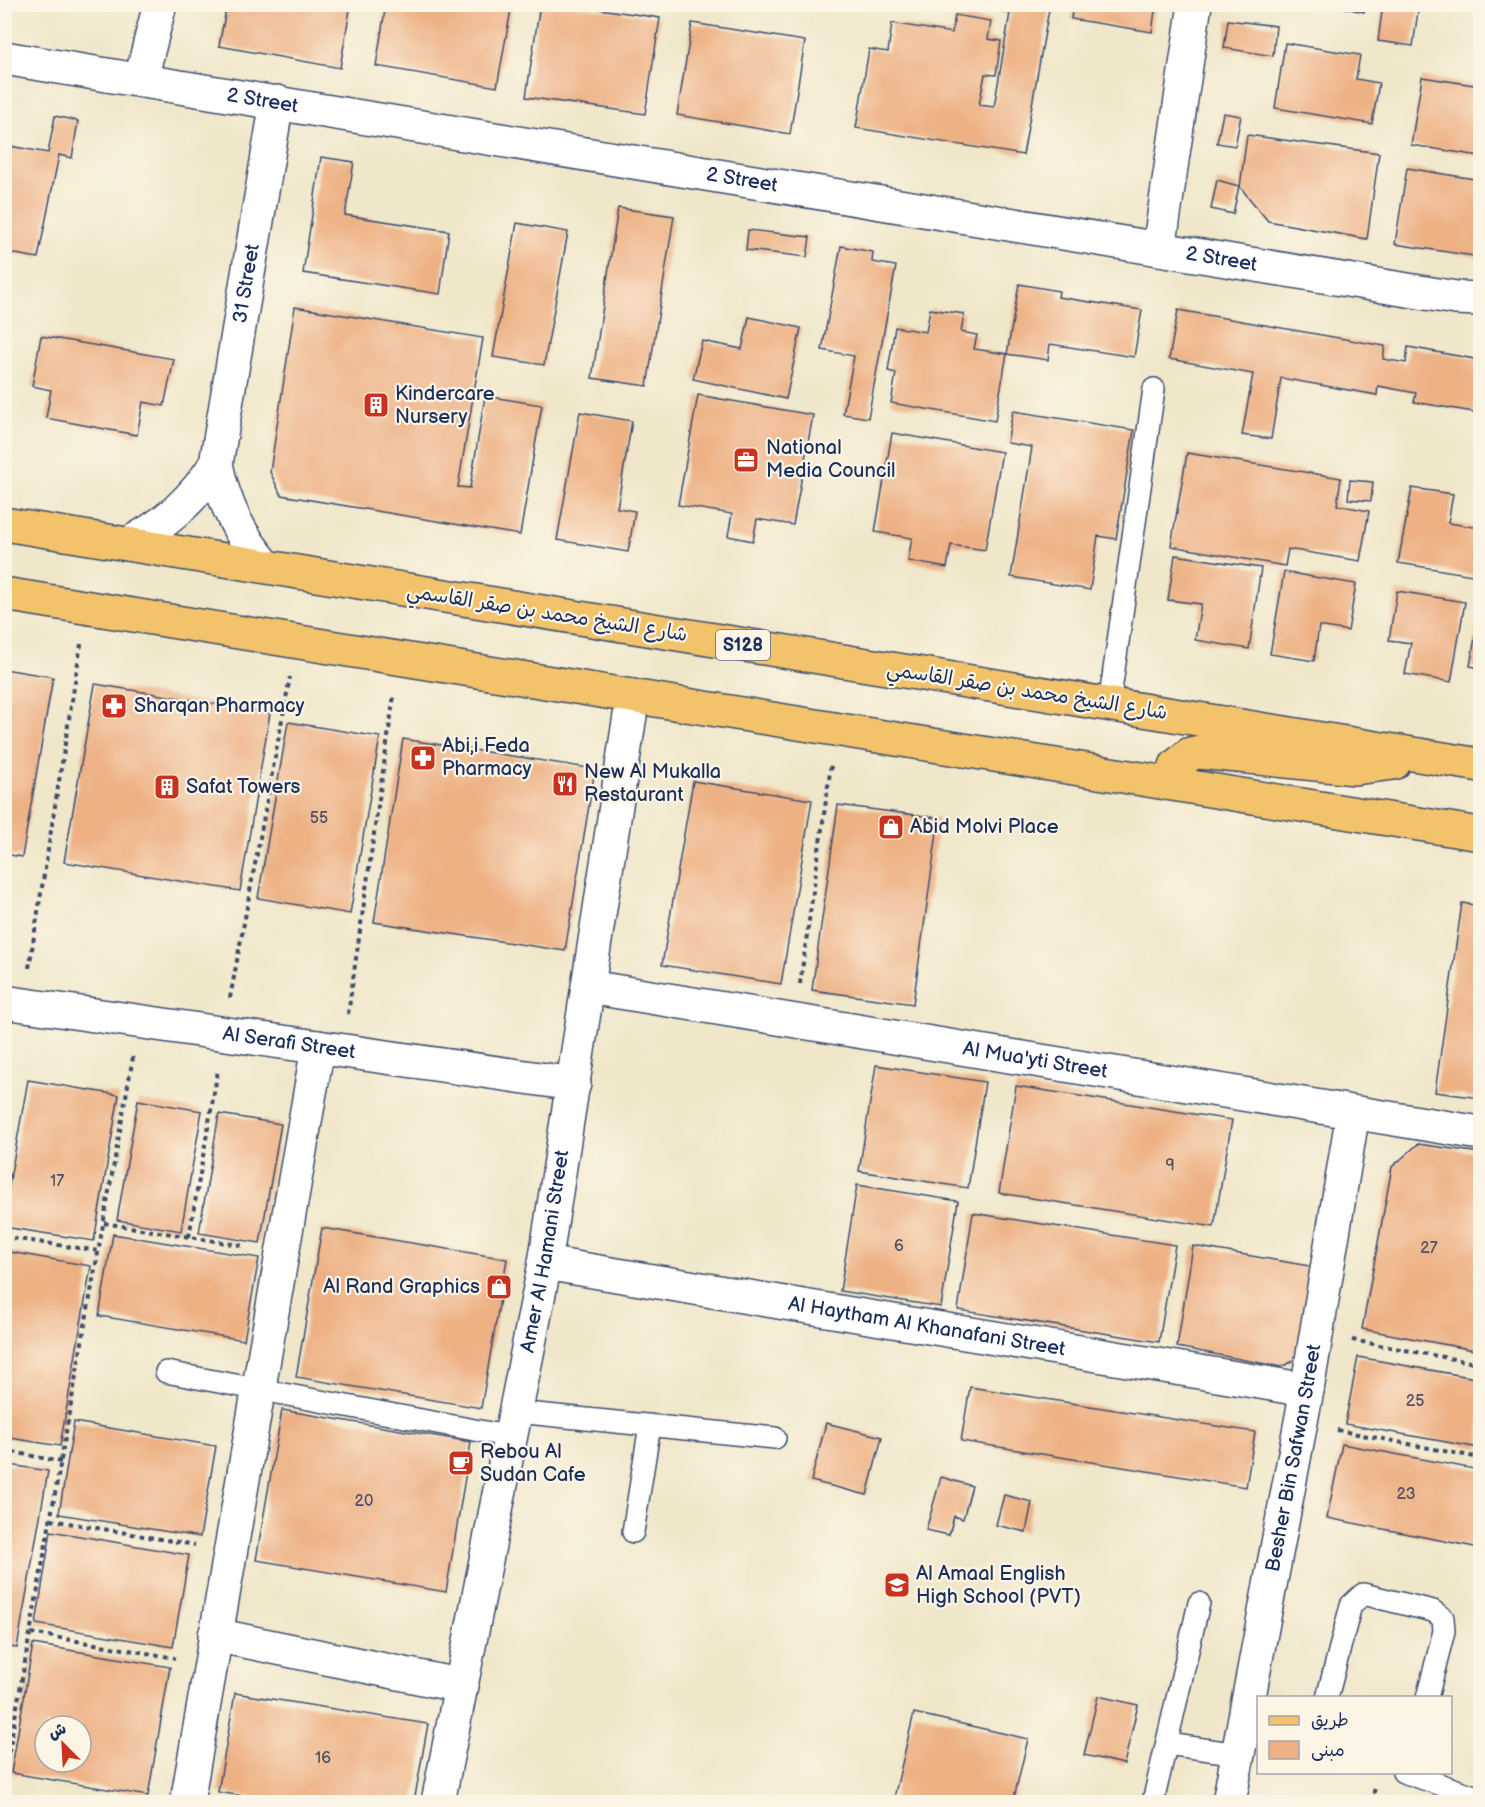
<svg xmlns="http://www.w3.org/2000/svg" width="1485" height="1807" font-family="'Balsamiq Sans','Playpen Sans Arabic',sans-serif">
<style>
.building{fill:#edb184;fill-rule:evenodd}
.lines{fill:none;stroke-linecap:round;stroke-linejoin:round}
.lane-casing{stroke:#3b4b6e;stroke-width:24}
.street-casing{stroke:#3b4b6e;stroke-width:36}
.primary-casing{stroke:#3b4b6e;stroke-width:36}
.path{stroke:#3b4b6e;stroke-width:4;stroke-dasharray:4.5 4.5;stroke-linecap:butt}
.lane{stroke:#fff;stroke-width:21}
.street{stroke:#fff;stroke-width:33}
.primary{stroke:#f2c36a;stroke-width:33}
.labels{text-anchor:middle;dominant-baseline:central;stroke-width:4.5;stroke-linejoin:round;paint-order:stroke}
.number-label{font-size:16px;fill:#505068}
.shield{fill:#fcf5e5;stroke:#5e6a86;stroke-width:1.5}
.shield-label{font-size:18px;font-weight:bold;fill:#1b2f5e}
.street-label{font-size:20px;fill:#1b2f5e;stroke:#fcf5e5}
.poi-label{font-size:20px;fill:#1b2f5e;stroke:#fcf5e5;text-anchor:start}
</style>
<rect width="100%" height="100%" fill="#fcf5e5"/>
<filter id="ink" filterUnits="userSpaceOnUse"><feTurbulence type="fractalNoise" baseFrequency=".0167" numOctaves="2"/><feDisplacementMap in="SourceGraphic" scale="12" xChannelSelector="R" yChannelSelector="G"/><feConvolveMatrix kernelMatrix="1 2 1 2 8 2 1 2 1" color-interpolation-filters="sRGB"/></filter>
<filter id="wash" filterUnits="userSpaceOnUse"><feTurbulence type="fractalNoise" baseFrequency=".008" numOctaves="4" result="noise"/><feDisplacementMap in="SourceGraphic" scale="24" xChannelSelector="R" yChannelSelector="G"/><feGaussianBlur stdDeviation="1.35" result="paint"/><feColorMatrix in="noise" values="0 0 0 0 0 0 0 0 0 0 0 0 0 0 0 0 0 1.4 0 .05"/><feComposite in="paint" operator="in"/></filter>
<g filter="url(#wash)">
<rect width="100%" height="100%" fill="#f0e7ca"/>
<g id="blocks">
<path class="building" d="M 227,4 L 351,4 L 340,68 L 219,46 Z
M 386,4 L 512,4 L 497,87 L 376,66 Z
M 540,4 L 566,4 L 660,18 L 645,114 L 526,97 Z
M 967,4 L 1050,4 L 1023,155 L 856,128 L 869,49 L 888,52 L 892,23 L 952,33 L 955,15 L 991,21 L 988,39 L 1001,41 L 996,75 L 985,74 L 979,105 L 994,107 L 1010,13 Z
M 1073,4 L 1156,4 L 1152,32 L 1071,19 Z
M 1327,4 L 1365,4 L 1364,12 Z
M 1383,4 L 1419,4 L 1413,46 L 1378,41 Z
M 1228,20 L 1276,26 L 1273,56 L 1224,48 Z
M 692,23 L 805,41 L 790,134 L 677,115 Z
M 1285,43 L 1360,55 L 1356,79 L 1379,83 L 1372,124 L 1275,108 Z
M 1422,77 L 1480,86 L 1480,156 L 1411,145 Z
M 1223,113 L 1241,116 L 1235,146 L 1217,143 Z
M 55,116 L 78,121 L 72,158 L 59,155 L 38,258 L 4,252 L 4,145 L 48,153 Z
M 1247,135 L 1379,153 L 1367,239 L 1268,221 L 1240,187 Z
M 321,157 L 354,162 L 345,215 L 449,231 L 440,294 L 303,273 Z
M 1407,168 L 1480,180 L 1480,257 L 1395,244 Z
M 1217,180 L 1239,186 L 1233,214 L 1211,209 Z
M 618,208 L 674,216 L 647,386 L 592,378 Z
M 517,223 L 568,232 L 544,365 L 493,357 Z
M 748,230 L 810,237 L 807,257 L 746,250 Z
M 841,246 L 873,252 L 872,262 L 896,266 L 868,418 L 843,414 L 854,356 L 822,350 Z
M 1019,284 L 1059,291 L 1058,297 L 1142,310 L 1134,357 L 1050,344 L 1048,360 L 1007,354 Z
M 295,307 L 483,338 L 458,487 L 470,488 L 485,396 L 542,405 L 520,535 L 281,495 L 270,472 Z
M 930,309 L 964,314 L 961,332 L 977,335 L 974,349 L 1007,354 L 995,421 L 891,403 L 896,373 L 888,371 L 895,327 L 926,332 Z
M 1178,310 L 1385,346 L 1383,359 L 1406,363 L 1408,347 L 1480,360 L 1480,413 L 1414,402 L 1416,393 L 1378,386 L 1377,395 L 1281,378 L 1271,439 L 1242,435 L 1253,374 L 1169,359 Z
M 4,312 L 9,313 L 6,334 L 4,334 Z
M 749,317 L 801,328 L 786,399 L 693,379 L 702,341 L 742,349 Z
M 41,336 L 174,359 L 164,406 L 143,402 L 137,435 L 46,418 L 51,390 L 32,386 Z
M 698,395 L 813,415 L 793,525 L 757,519 L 753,541 L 728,536 L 732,514 L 678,505 Z
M 1013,411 L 1134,430 L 1116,539 L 1098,536 L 1090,590 L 1011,577 L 1032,447 L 1007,443 Z
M 580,412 L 632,421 L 617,508 L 635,511 L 628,552 L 557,540 Z
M 892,433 L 1002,452 L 985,550 L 951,545 L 947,568 L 908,561 L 912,538 L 875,532 Z
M 1187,453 L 1341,478 L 1337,505 L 1369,511 L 1360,561 L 1288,549 L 1285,566 L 1171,546 Z
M 1350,480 L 1373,482 L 1371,501 L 1348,499 Z
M 1412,488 L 1453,494 L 1448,523 L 1480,528 L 1472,575 L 1398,563 Z
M 1175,555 L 1261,568 L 1249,649 L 1195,640 L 1201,604 L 1168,600 Z
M 1284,572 L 1356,584 L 1348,631 L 1319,626 L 1314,661 L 1270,654 Z
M 1397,591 L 1465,602 L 1451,682 L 1405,674 L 1411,643 L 1389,640 Z
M 1479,615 L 1480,615 L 1480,668 L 1470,666 Z
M 4,669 L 53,677 L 22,857 L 4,854 Z
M 95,684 L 270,713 L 240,891 L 64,862 Z
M 288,722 L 380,737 L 350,914 L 258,898 Z
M 403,739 L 595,769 L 565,951 L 374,922 Z
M 693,781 L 812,800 L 781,984 L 662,965 Z
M 838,805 L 939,818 L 913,1004 L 812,990 Z
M 1462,903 L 1480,906 L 1480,1098 L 1435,1092 Z
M 876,1065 L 985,1082 L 968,1188 L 859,1171 Z
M 28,1080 L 119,1095 L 94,1241 L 4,1227 L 4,1212 Z
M 1016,1086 L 1232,1120 L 1214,1227 L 999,1193 Z
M 138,1100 L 202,1111 L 181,1231 L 117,1220 Z
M 219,1114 L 281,1124 L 260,1243 L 199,1233 Z
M 1418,1144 L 1480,1153 L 1480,1351 L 1362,1329 L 1392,1167 Z
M 857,1185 L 958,1201 L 941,1307 L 840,1291 Z
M 973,1213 L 1175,1245 L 1159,1342 L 958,1310 Z
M 322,1228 L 507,1259 L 481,1408 L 296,1377 Z
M 113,1234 L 259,1258 L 244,1340 L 99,1316 Z
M 1193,1246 L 1321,1268 L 1306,1354 L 1282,1367 L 1177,1347 Z
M 4,1251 L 91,1266 L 60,1446 L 4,1437 Z
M 1358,1357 L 1480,1379 L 1480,1448 L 1345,1424 Z
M 970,1387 L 1255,1432 L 1246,1487 L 961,1441 Z
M 282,1410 L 471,1442 L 446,1592 L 256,1560 Z
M 74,1422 L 216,1446 L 200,1537 L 59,1514 Z
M 826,1423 L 882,1437 L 867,1495 L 811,1481 Z
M 1342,1444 L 1480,1470 L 1480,1548 L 1327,1518 Z
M 4,1464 L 48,1471 L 17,1648 L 4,1646 Z
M 941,1477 L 972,1486 L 963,1519 L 954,1516 L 949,1535 L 926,1530 Z
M 1004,1495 L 1032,1502 L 1026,1532 L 996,1525 Z
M 51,1531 L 189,1555 L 173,1647 L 36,1624 Z
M 33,1644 L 170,1667 L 148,1796 L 11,1773 ZM 45,1726 L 81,1726 L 81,1762 L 45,1762 Z
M 235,1693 L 428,1724 L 414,1802 L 281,1802 L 218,1792 Z
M 1098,1696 L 1138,1705 L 1124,1764 L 1084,1755 Z
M 914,1713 L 1028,1739 L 1013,1802 L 893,1802 Z"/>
</g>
</g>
<g filter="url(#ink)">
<use href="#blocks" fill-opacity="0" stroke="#3b4b6e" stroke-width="1.5"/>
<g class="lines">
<g class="lane-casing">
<path id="lane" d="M 1109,705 L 1154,389
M 166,1372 L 512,1437
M 517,1412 L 775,1438
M 633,1532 L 650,1425
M 1327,1698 L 1351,1605 L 1363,1594 L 1433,1611 L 1443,1618 L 1444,1631 L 1427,1698
M 1167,1744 L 1239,1754
M 1403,1772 L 1480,1798
M 1153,1802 L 1199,1603"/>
</g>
<g class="street-casing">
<g id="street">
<path id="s1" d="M 4,58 L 1456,298 L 1480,299"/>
<path d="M 141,79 L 160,4"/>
<path d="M 1159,249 L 1195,4"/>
<path d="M 128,544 C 166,524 193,500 216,464"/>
<path id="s2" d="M 266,566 C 239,535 224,504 216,464 L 277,102"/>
<path id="s3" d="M 589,987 L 1480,1133"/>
<path id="s4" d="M 4,1002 L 574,1084"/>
<path id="s5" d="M 545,1263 L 1307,1390"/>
<path d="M 215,1635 L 462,1686"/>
<path d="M 187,1802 L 318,1047"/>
<path id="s6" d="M 438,1802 L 545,1263 L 633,696"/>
<path id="s7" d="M 1229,1802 L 1307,1390 L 1353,1113"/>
</g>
</g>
<g class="primary-casing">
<path id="primary" d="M 4,524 L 1480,765
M 4,594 L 1480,834
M 1174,784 L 1176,766 L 1190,754 L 1199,752 L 1355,768 L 1394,763"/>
</g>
<path class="path" d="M 29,968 L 81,644
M 800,984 L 831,765
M 230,998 L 290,677
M 348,1014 L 394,695
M 104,1223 L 245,1246
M 4,1237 L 99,1251
M 189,1237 L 218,1070
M 1352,1340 L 1480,1364
M 1337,1430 L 1480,1458
M 4,1450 L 61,1462
M 51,1520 L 195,1545
M 31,1633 L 175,1658
M 4,1779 L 133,1057
M 1371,1802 L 1375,1788"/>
<use href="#lane" class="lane"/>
<use href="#street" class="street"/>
<use href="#primary" class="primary"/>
</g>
</g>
<defs>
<g id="building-square" transform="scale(1.35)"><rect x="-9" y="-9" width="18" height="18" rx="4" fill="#c8321e" stroke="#fcf5e5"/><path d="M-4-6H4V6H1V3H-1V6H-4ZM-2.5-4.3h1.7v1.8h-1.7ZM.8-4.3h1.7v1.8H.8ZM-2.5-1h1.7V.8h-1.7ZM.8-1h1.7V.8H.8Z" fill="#fff"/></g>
<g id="office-square" transform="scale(1.35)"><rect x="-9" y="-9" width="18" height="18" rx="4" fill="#c8321e" stroke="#fcf5e5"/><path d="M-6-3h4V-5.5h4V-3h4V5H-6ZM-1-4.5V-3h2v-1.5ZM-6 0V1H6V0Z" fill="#fff"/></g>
<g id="pharmacy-square" transform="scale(1.35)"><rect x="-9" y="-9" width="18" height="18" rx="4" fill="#c8321e" stroke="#fcf5e5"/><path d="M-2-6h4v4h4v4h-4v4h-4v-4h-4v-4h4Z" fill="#fff"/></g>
<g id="restaurant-square" transform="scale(1.35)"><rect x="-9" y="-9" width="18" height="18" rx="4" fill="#c8321e" stroke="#fcf5e5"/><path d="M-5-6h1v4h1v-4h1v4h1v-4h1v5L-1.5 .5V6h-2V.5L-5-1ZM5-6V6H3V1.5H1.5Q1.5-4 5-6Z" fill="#fff"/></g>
<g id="shop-square" transform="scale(1.35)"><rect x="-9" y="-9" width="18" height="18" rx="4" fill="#c8321e" stroke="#fcf5e5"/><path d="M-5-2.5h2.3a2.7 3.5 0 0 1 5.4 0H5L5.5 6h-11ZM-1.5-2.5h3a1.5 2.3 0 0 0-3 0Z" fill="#fff"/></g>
<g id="cafe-square" transform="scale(1.35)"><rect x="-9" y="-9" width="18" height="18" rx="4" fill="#c8321e" stroke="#fcf5e5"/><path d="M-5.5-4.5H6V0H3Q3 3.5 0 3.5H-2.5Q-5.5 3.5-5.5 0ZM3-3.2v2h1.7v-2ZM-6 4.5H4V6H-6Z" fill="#fff"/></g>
<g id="school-square" transform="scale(1.35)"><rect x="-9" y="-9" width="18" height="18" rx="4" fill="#c8321e" stroke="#fcf5e5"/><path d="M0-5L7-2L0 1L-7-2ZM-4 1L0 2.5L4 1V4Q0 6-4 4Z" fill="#fff"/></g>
</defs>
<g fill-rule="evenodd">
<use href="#building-square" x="376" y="405"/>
<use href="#office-square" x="746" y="460"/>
<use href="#pharmacy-square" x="114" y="706"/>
<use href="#pharmacy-square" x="423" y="758"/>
<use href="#restaurant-square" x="565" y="784"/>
<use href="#building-square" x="167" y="787"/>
<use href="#shop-square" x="891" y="827"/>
<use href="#shop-square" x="499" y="1287"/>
<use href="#cafe-square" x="461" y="1463"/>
<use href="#school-square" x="897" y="1585"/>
</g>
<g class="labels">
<g class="number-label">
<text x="319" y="818">55</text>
<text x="1170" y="1165">9</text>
<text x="57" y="1181">17</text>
<text x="899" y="1246">6</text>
<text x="1429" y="1248">27</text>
<text x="1415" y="1401">25</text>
<text x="1406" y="1494">23</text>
<text x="364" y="1501">20</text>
<text x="323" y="1758">16</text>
</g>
<rect class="shield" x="716" y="630" width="54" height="30" rx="4.5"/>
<g class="shield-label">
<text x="743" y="645">S128</text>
</g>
<g class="street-label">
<text stroke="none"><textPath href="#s1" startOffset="262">2 Street</textPath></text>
<text stroke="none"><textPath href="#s1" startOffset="748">2 Street</textPath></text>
<text stroke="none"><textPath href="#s1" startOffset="1234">2 Street</textPath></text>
<text stroke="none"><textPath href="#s2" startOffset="298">31 Street</textPath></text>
<text transform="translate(547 613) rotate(9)">شارع الشيخ محمد بن صقر القاسمي</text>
<text transform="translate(1027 691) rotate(9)">شارع الشيخ محمد بن صقر القاسمي</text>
<text stroke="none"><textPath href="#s4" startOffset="288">Al Serafi Street</textPath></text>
<text stroke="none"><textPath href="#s3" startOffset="452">Al Mua'yti Street</textPath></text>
<text stroke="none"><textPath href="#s6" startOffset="561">Amer Al Hamani Street</textPath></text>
<text stroke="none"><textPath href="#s5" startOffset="387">Al Haytham Al Khanafani Street</textPath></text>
<text stroke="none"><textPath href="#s7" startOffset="350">Besher Bin Safwan Street</textPath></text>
</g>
<g class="poi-label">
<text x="395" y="394">Kindercare<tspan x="395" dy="23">Nursery</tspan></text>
<text x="766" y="448">National<tspan x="766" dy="23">Media Council</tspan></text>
<text x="134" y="706">Sharqan Pharmacy</text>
<text x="442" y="746">Abi,i Feda<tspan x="442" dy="23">Pharmacy</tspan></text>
<text x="584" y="772">New Al Mukalla<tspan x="584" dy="23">Restaurant</tspan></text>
<text x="186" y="787">Safat Towers</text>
<text x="910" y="827">Abid Molvi Place</text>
<text x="480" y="1287" text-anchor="end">Al Rand Graphics</text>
<text x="480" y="1452">Rebou Al<tspan x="480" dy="23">Sudan Cafe</tspan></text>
<text x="916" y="1574">Al Amaal English<tspan x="916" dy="23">High School (PVT)</tspan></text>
</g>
</g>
<rect width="1485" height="1807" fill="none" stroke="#fcf5e5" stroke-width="24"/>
<rect x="1257" y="1696" width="195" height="78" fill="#fcf5e5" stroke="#a2a6af" stroke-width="1.5"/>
<rect x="1269" y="1716" width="30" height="9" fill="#f2c36a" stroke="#a2a6af" stroke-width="1.5"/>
<text x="1311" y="1726" font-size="18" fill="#1b2f5e">طريق</text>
<rect x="1269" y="1741" width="30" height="18" fill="#edb184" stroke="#a2a6af" stroke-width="1.5"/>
<text x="1311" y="1756" font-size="18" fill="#1b2f5e">مبنى</text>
<g transform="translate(63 1744) rotate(336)"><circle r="28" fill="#fcf5e5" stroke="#a2a6af" stroke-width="1.5"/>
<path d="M0-4.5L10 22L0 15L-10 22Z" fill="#c8321e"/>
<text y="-9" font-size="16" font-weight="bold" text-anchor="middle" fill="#1b2f5e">ش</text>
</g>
</svg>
